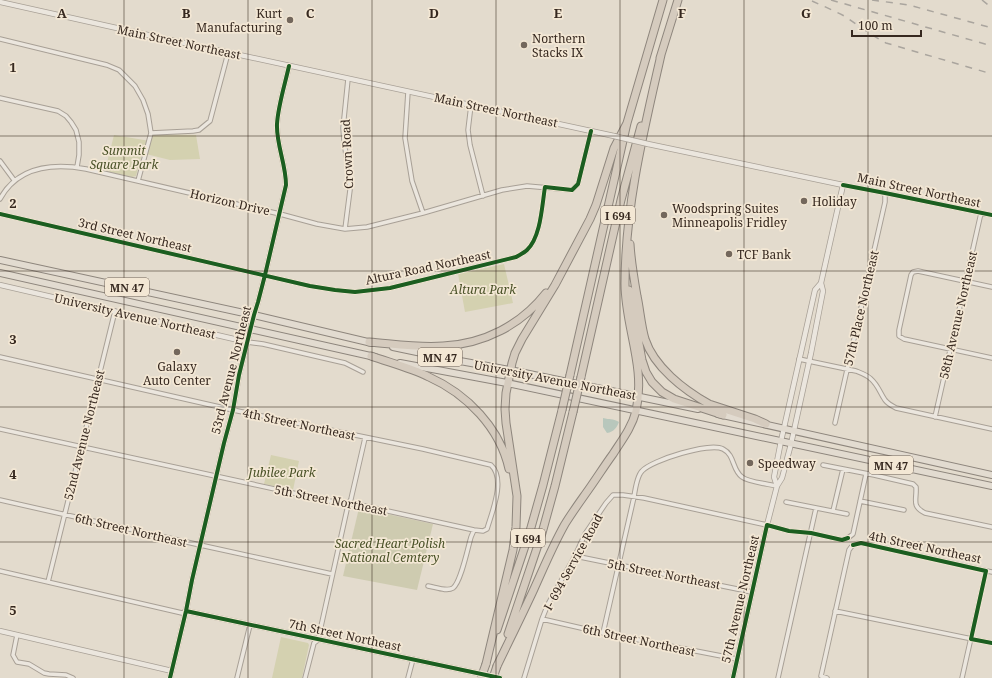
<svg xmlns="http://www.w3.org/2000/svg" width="992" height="678" font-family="'Noto Serif',serif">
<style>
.green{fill:#d4d1b0}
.cemetery{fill:#cecbb0}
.water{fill:#b8c7bc}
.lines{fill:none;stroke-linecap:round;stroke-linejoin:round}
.minor-casing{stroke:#a8a096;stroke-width:5.5}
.tertiary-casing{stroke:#a8a096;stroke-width:6}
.primary-casing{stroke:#8e867d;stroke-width:8}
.motorway-casing{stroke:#8e867d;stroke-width:9}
.minor{stroke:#ebe6de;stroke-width:3.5}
.tertiary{stroke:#ebe6de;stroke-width:4.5}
.primary{stroke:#e2dbd0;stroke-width:6}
.motorway{stroke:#d5cbbe;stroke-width:7}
.rail{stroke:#aaa59e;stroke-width:1.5;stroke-dasharray:7 7;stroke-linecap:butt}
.tertiary-bridge-casing{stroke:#a8a096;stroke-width:6;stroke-linecap:butt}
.motorway-bridge-casing{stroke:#8e867d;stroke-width:9;stroke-linecap:butt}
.tertiary-bridge{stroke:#ebe6de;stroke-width:4.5}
.motorway-bridge{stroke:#d5cbbe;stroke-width:7}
.cycleway-casing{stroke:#f3e7d4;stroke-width:6}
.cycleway{stroke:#1b5e20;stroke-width:4}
.grid{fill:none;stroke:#36281f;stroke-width:1;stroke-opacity:0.55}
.poi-dot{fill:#73675c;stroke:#f3e7d4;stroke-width:1.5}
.labels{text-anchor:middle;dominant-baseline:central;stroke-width:3.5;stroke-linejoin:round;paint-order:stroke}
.shield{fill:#f3e7d4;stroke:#6f6155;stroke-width:1}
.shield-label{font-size:11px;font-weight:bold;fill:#36281f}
.poi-label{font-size:12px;fill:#36281f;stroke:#f3e7d4;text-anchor:start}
.street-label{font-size:12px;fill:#36281f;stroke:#f3e7d4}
.park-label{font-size:12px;font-style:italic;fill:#495127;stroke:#f3e7d4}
.grid-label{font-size:13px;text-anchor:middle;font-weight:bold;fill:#36281f;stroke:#f3e7d4;stroke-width:3.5;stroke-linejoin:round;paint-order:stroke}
</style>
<rect width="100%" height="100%" fill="#e3dbcd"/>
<path class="green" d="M 155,134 L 196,135 L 200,159 L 170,160 L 142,153 L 136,176 L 132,177 L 105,171 L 114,135 L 150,141 L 151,137 Z
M 504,264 L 513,303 L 465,312 L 458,274 Z
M 271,455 L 299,461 L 293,490 L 264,484 Z
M 281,637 L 308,643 L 309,645 L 302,678 L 272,678 Z"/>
<path class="cemetery" d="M 359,508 L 433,524 L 417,590 L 343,576 Z"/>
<path class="water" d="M 603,418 C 610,420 612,418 619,422 C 617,427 614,432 607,433 L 603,427 Z"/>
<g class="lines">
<g class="minor-casing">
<path id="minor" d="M 0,39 L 107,65 L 119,70 L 135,86 L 143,100 L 148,114 L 151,133 L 138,181
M 408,92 L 405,138 L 412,181 L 423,213
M 0,98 L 58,111 L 66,116 L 71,122 L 76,130 L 79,142 L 79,155 L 77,167
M 471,105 L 468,130 L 470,145 L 483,196
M 151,133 L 193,131 L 199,130 L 210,121 L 228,53
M 0,161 L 14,180
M 843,185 L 885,193 L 992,215
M 0,199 C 18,166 52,163 86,169 L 280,214 L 317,224 L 345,229 L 367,227 L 423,213 L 502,190 L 527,186 L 572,190 L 578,184 L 591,131
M 0,214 L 310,286 L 335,290 L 355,292 L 390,288 L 516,257 C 519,255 524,253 527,250 C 541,237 542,205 545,187
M 345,229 L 350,190 L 349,176 L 344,141 L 343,128 L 348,79
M 992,287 L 918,271 L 913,272 L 911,275 L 899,330 L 899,336 L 904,339 L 992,358
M 247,342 L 263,344 L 345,363 L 363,372
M 0,357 L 233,410 L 423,449 L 491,465 C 506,479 492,512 487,529 L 483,531 L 474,530 L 356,504 L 348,505 L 0,429
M 799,359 L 856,371 C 861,373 867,375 871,379 C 878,385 880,393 885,400 C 888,404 892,406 896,408 L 992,429
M 935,417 L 981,213
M 835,423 L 885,202 L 885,193
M 823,465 L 874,475 L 913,484 L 916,487 C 917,500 911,506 925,513 L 992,527
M 0,500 L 200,545 L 332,574
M 860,501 L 904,510
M 786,502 L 847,514
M 833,511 L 843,469
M 575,556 L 752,592
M 0,571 L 182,613 L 186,611
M 48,582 L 115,311
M 428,586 C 435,587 447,592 453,588 C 461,582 468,547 471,537 L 474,530
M 835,611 L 992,643
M 542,619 L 603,633 L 737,659
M 603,633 L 634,497 C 635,490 637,476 642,471 C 652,460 710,442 723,449 C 735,455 732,470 742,477 C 748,482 768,484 777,486
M 17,635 L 13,655 L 17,662 L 29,664 L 44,673 L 49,674 L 66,675 L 73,678
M 237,678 L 250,625
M 305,678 L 314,643 L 318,640 L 348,505 L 351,499 L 365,438
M 408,678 L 413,659
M 524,678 L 542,619 L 548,604 L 575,556 L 585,534 L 606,503 L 613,495 L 623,495 L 644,498 L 767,525 L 789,531 L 811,533 L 842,540 L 848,538 L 853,534 L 866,474
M 778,678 L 816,508
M 827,678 L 821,676 L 849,550 C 852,545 855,543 861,543 L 992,572
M 962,678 L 986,571"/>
</g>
<g class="tertiary-casing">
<path id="tertiary" d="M 0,2 L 166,39 L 591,131 L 614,136
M 648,144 L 843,185 L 821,283 L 823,291 L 811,353 L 791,444 L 782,478 L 777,486 L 767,525 L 733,678
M 0,285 L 247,342
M 777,486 L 774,477 L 781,441 L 815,290 L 821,283
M 186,611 L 500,678
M 0,631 L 172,671
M 170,678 L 186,611 L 192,580 L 224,443 L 233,410 L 239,375 L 254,315 L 258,302 L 265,275 L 286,185 C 286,164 276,144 277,124 C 278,106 285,84 289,66"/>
</g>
<g class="primary-casing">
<path id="primary" d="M 0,260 L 258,316 L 372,343
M 0,273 L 375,357
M 393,347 L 460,361 L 510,370 L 698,409
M 400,363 L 507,383 L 992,486
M 718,414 L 992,475"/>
</g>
<g class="motorway-casing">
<path id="motorway" d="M 660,58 L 678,0
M 630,244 C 631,262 634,279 637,296 C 640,310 641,325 645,339 C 654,367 684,390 709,404 L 755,419 L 766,424
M 629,290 L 642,360 L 646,372 L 652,382 L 662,392 L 674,399 L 723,415
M 369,342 C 394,344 419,348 443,346 C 484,344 521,325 546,293
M 371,356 C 391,363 411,368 429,377 C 467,394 500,428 509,469
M 570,375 L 627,123 L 663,0
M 581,377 L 621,200 L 641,126
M 497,630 L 530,531 L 543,485 L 562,410
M 508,634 L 542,533 L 555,486 L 573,412
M 486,664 L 513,550 L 516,527 L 517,496 L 506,423 L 505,409 L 506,393 L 512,363 L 515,353 L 522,339 L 555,285 L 590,219 L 596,205 L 614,148 L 627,123
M 497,666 C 509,641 522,615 534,589 C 544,567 553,545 565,524 C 573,511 582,499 591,486 C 598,476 605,465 613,454 C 622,440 632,427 636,411 C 646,366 625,327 625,284 C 625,206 644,130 661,55"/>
</g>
<use href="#minor" class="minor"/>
<use href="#tertiary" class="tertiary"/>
<use href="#primary" class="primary"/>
<use href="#motorway" class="motorway"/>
<path class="rail" d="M 831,0 L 992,46
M 872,0 L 909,5 L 992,28
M 982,0 L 992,8
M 812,1 C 823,6 835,11 846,17 C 859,26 871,35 886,43 L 992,74"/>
<g class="tertiary-bridge-casing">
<path id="tertiary-bridge" d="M 614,136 L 648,144"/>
</g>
<g class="motorway-bridge-casing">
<path id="motorway-bridge" d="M 562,410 L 570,375
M 573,412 L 581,377
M 481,678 L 486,664
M 493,678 L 497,666"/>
</g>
<use href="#tertiary-bridge" class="tertiary-bridge"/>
<use href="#motorway-bridge" class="motorway-bridge"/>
<g class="cycleway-casing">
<path id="cycleway" d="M 843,185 L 885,193 L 992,215
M 0,214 L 310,286 L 335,290 L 355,292 L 390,288 L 516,257 C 519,255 524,253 527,250 C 541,237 542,205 545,187 L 572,190 L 578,184 L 591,131
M 853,545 L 861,543 L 986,571 L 971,639 L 992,643
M 186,611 L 500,678
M 170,678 L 186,611 L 192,580 L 224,443 L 233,410 L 239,375 L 254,315 L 258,302 L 265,275 L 286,185 C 286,164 276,144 277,124 C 278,106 285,84 289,66
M 733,678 L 767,525 L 789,531 L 811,533 L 842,540 L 848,538"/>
</g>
<use href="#cycleway" class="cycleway"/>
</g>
<path class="grid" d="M 124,0 L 124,678M 248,0 L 248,678M 372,0 L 372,678M 496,0 L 496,678M 620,0 L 620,678M 744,0 L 744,678M 868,0 L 868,678M 0,136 L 992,136M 0,271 L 992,271M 0,407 L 992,407M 0,542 L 992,542"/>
<g class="poi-dot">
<circle cx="290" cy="20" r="4"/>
<circle cx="524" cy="45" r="4"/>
<circle cx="804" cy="201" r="4"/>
<circle cx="664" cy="215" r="4"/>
<circle cx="729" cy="254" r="4"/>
<circle cx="177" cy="352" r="4"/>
<circle cx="750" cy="463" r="4"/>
</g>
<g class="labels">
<g class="shield">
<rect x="601" y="206" width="34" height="18" rx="3"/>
<rect x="105" y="278" width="44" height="18" rx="3"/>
<rect x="418" y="348" width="44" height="18" rx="3"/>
<rect x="869" y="456" width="44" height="18" rx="3"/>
<rect x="511" y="529" width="34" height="18" rx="3"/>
</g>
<g class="shield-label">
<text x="618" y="215">I 694</text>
<text x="127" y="287">MN 47</text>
<text x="440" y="357">MN 47</text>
<text x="891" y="465">MN 47</text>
<text x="528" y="538">I 694</text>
</g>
<g class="poi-label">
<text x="282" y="13" text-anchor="end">Kurt<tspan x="282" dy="14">Manufacturing</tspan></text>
<text x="532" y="38">Northern<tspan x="532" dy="14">Stacks IX</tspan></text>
<text x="812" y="201">Holiday</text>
<text x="672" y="208">Woodspring Suites<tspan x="672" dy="14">Minneapolis Fridley</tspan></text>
<text x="737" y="254">TCF Bank</text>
<text x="177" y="366" text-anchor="middle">Galaxy<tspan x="177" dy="14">Auto Center</tspan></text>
<text x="758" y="463">Speedway</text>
</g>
<g class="street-label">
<text transform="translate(179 42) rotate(12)">Main Street Northeast</text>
<text transform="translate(496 110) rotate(12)">Main Street Northeast</text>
<text transform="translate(347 154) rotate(-93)">Crown Road</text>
<text transform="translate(919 190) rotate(12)">Main Street Northeast</text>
<text transform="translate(230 202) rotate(13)">Horizon Drive</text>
<text transform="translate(135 235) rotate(13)">3rd Street Northeast</text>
<text transform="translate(428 267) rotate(-12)">Altura Road Northeast</text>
<text transform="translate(861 308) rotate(-77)">57th Place Northeast</text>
<text transform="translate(958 315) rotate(-77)">58th Avenue Northeast</text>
<text transform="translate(135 316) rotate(13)">University Avenue Northeast</text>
<text transform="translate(231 370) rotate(-76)">53rd Avenue Northeast</text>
<text transform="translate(555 380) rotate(11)">University Avenue Northeast</text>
<text transform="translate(299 424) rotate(12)">4th Street Northeast</text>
<text transform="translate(84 435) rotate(-76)">52nd Avenue Northeast</text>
<text transform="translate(331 500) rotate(11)">5th Street Northeast</text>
<text transform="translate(131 530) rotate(13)">6th Street Northeast</text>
<text transform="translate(925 547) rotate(12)">4th Street Northeast</text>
<text transform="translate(573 562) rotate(-61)">I- 694 Service Road</text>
<text transform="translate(664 574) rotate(11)">5th Street Northeast</text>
<text transform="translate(740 599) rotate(-77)">57th Avenue Northeast</text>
<text transform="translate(345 635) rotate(12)">7th Street Northeast</text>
<text transform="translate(639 640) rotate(12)">6th Street Northeast</text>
</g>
<g class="park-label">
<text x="124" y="150">Summit<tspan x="124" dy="14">Square Park</tspan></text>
<text x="483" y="289">Altura Park</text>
<text x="282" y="472">Jubilee Park</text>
<text x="390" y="543">Sacred Heart Polish<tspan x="390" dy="14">National Cemtery</tspan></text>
</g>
</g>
<g class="grid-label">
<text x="62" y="18">A</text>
<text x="186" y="18">B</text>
<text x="310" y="18">C</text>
<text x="434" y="18">D</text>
<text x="558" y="18">E</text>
<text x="682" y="18">F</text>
<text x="806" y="18">G</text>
<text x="13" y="72">1</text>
<text x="13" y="208">2</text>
<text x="13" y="344">3</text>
<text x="13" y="479">4</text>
<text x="13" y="615">5</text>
</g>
<path d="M852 30v6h69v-6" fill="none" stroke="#36281f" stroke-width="2"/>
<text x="858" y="30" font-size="12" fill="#36281f" stroke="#f3e7d4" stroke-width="3" paint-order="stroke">100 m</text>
</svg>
